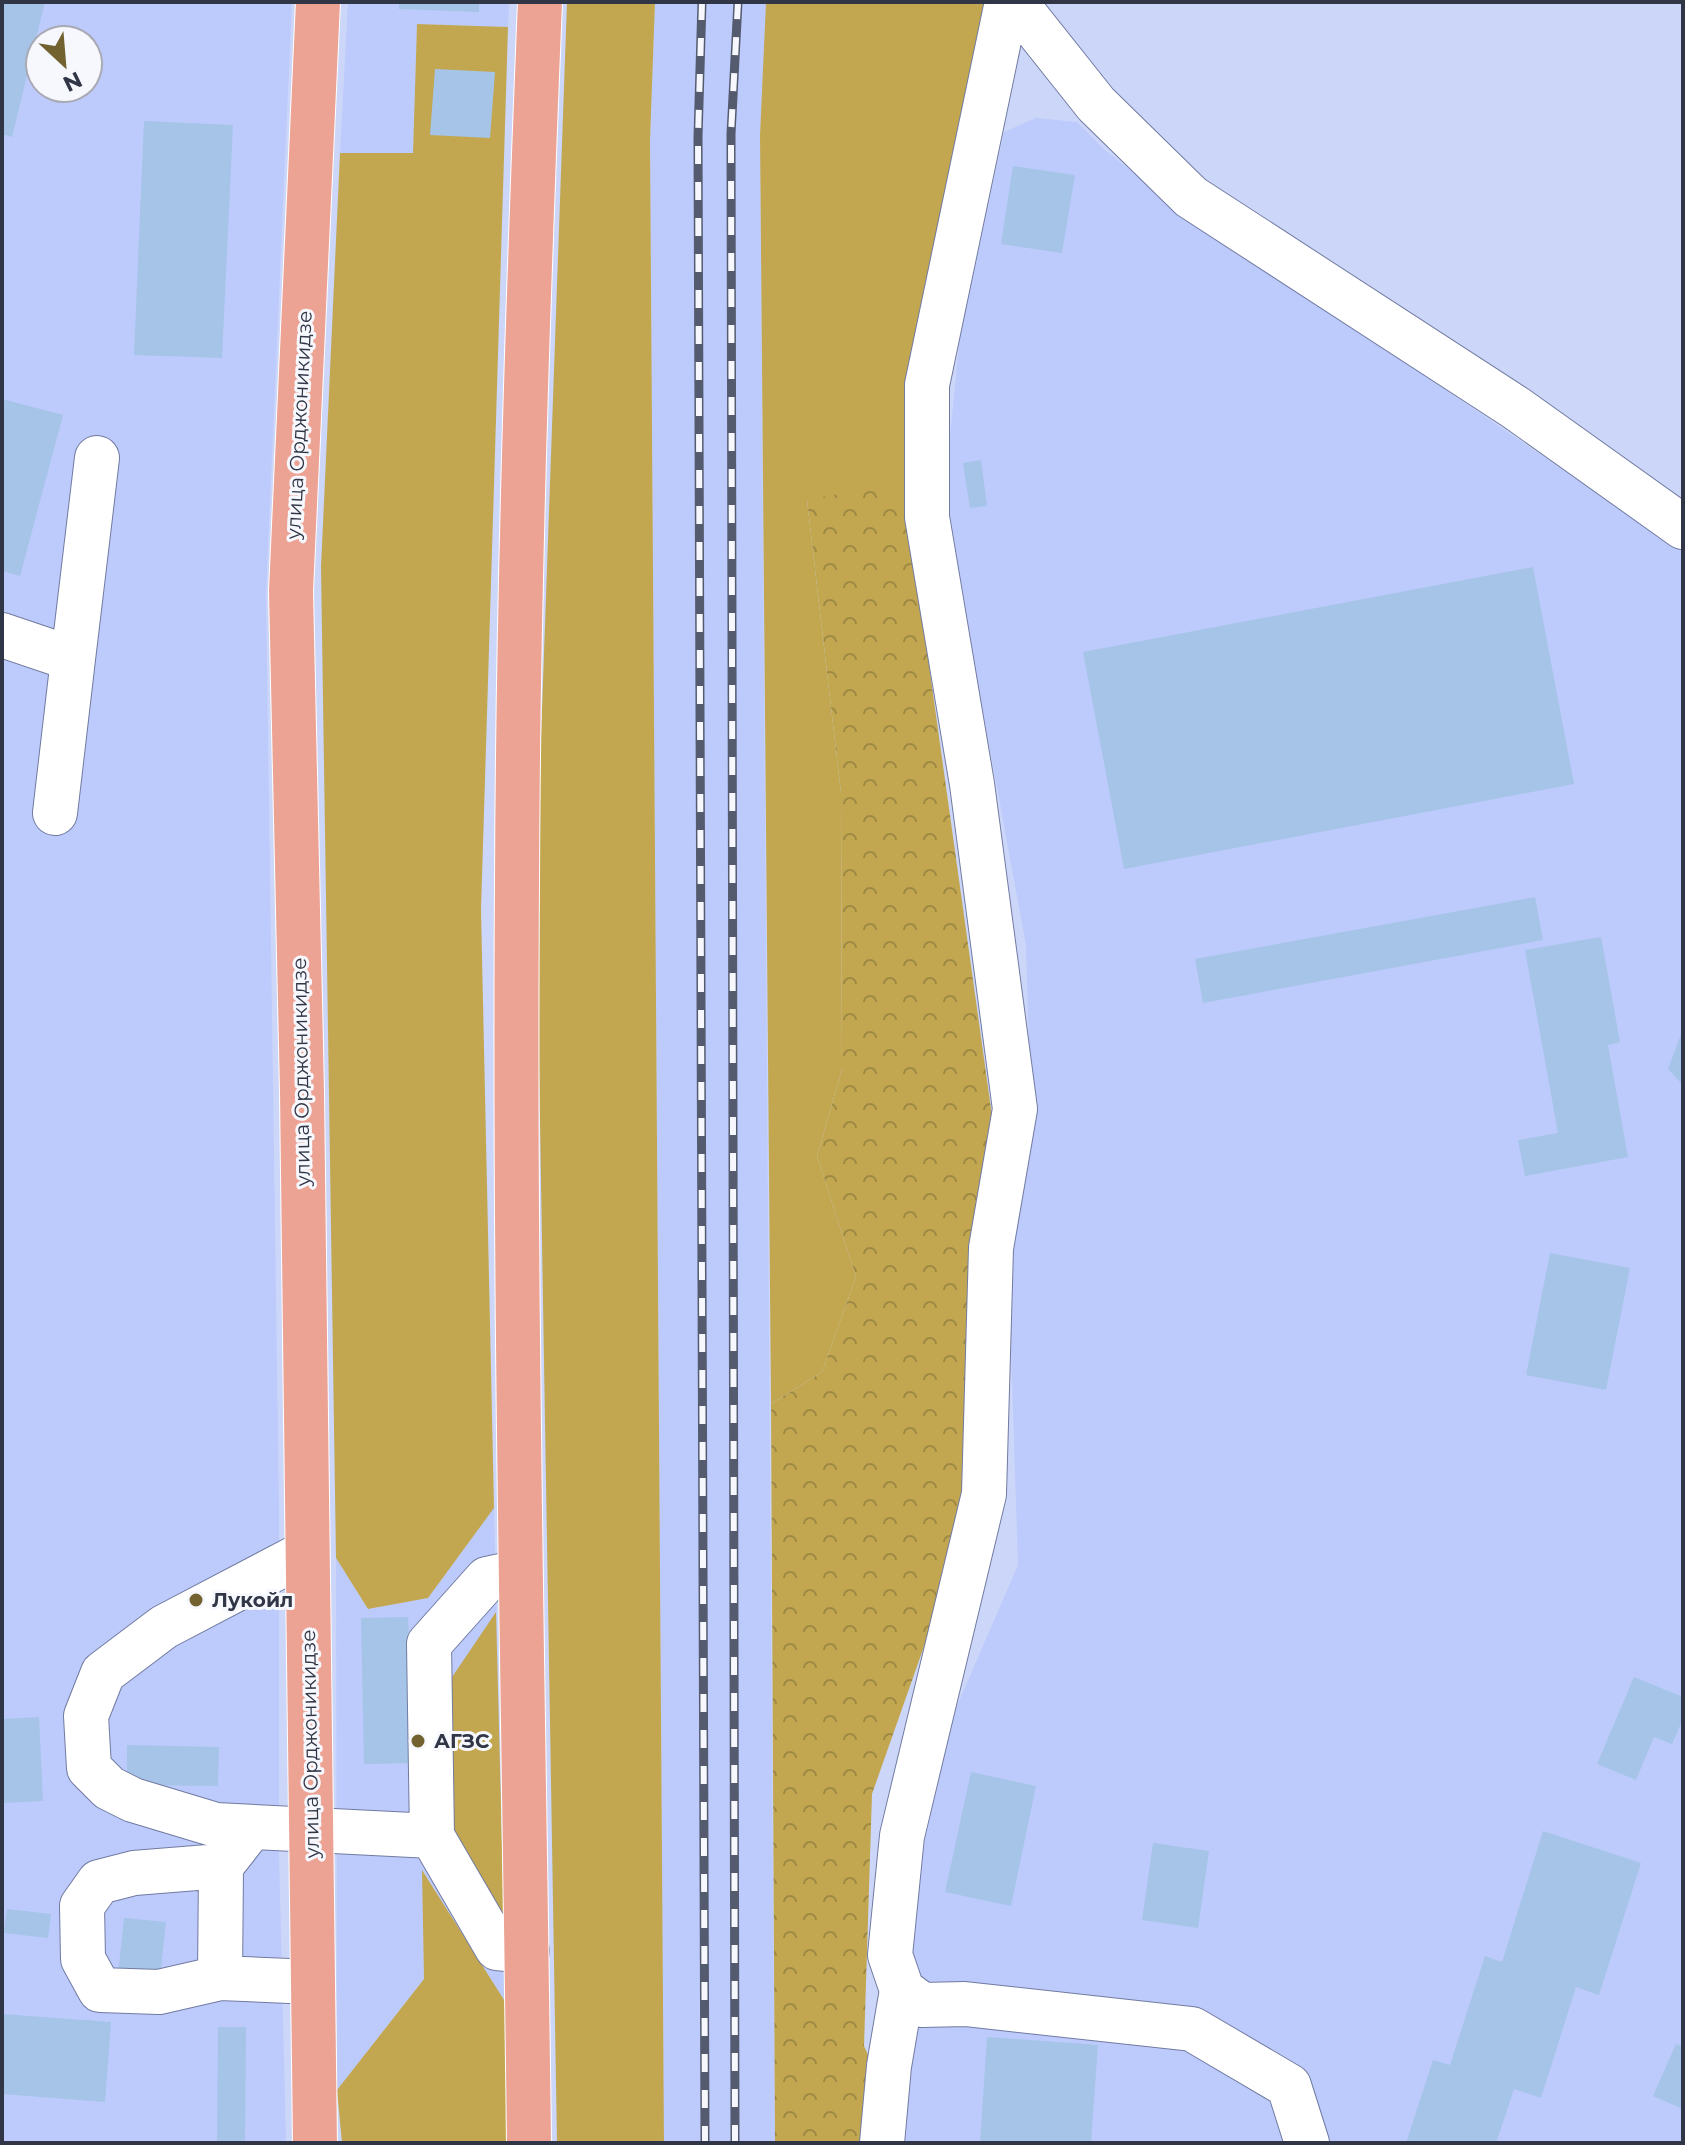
<svg xmlns="http://www.w3.org/2000/svg" width="1685" height="2145" font-family="Montserrat,sans-serif">
<style>
.built{fill:#bdcbfc;fill-rule:evenodd}
.grass{fill:#c2a750}
.forest{fill:url(#forest-crowns)}
.building{fill:#a5c4e7}
.lines{fill:none;stroke-linecap:round;stroke-linejoin:round}
.minor-casing{stroke:#717ba1;stroke-width:46}
.major-casing{stroke:#fff;stroke-width:46}
.minor{stroke:#fff;stroke-width:44}
.major{stroke:#eca394;stroke-width:44}
.rail-casing{stroke:#545b6f;stroke-width:9}
.rail{stroke:#f7f8fd;stroke-width:6;stroke-dasharray:18;stroke-linecap:butt}
.poi-dot{fill:#726230;stroke:#f7f8fd;stroke-width:3}
.labels{text-anchor:middle;dominant-baseline:central;stroke-width:6;stroke-linejoin:round;paint-order:stroke}
.street-label{font-size:20px;fill:#313646;stroke:#f7f8fd}
.poi-label{font-size:20px;font-weight:bold;fill:#313646;stroke:#f7f8fd;text-anchor:start}
</style>
<defs>
<pattern id="forest-crowns" width="20" height="18" patternUnits="userSpaceOnUse" patternTransform="scale(2)"><rect width="20" height="18" fill="#c2a750"/><path d="M2 6a3 3 0 1 1 6 0M12 15a3 3 0 1 1 6 0" fill="none" stroke="#9e8944"/></pattern>
</defs>
<rect width="100%" height="100%" fill="#ccd6f8"/>
<path class="built" d="M 2,2 L 292,2 L 266,593 L 279,1509 L 279,1854 L 286,2143 L 2,2143 ZM 40,40 L 88,40 L 88,88 L 40,88 Z
M 348,2 L 509,2 L 508,27 L 417,24 L 413,153 L 340,153 Z
M 655,2 L 766,2 L 760,135 L 775,2143 L 664,2143 L 650,141 Z
M 1036,118 L 1077,122 L 1106,151 L 1179,208 L 1683,552 L 1683,2143 L 870,2143 L 944,1736 L 1018,1565 L 1009,1287 L 1031,1118 L 1026,945 L 947,517 L 948,456 L 960,337 L 1004,132 Z
M 494,1508 L 506,2003 L 423,1871 L 424,1979 L 337,2090 L 336,1558 L 368,1609 L 428,1598 Z"/>
<path class="grass" d="M 567,2 L 655,2 L 650,141 L 664,2143 L 557,2143 L 536,880 Z
M 766,2 L 989,2 L 909,522 L 807,500 L 841,793 L 842,1069 L 817,1156 L 856,1277 L 822,1372 L 771,1404 L 760,135 Z
M 417,24 L 508,27 L 481,910 L 494,1508 L 428,1598 L 368,1609 L 336,1558 L 321,567 L 340,153 L 413,153 Z
M 496,1612 L 504,1923 L 444,1822 L 444,1689 Z
M 422,1870 L 506,2003 L 506,2143 L 342,2143 L 337,2090 L 424,1979 Z"/>
<path class="forest" d="M 881,486 L 909,522 L 993,1123 L 967,1487 L 952,1567 L 872,1794 L 864,2046 L 881,2083 L 870,2143 L 775,2143 L 771,1404 L 822,1372 L 856,1277 L 817,1156 L 842,1069 L 841,793 L 807,500 Z"/>
<path class="building" d="M 2,2 L 45,2 L 12,137 L 2,134 Z
M 399,2 L 479,2 L 479,12 L 399,9 Z
M 435,69 L 495,72 L 490,138 L 430,135 Z
M 144,121 L 233,125 L 222,358 L 134,355 Z
M 1013,166 L 1075,175 L 1062,253 L 1001,244 Z
M 2,399 L 63,415 L 20,576 L 2,571 Z
M 981,460 L 987,506 L 970,508 L 963,463 Z
M 1533,567 L 1574,784 L 1124,869 L 1083,652 Z
M 1535,897 L 1543,940 L 1203,1003 L 1195,959 Z
M 1601,937 L 1620,1042 L 1608,1045 L 1628,1157 L 1525,1176 L 1518,1140 L 1558,1133 L 1525,950 Z
M 1683,1029 L 1683,1085 L 1668,1069 Z
M 1550,1253 L 1630,1268 L 1606,1390 L 1526,1375 Z
M 408,1617 L 415,1763 L 364,1764 L 361,1618 Z
M 1634,1677 L 1683,1697 L 1683,1719 L 1672,1744 L 1654,1737 L 1636,1780 L 1597,1764 Z
M 39,1717 L 43,1801 L 2,1803 L 2,1719 Z
M 127,1745 L 219,1747 L 218,1786 L 127,1785 Z
M 971,1772 L 1036,1786 L 1011,1906 L 945,1892 Z
M 1543,1831 L 1641,1863 L 1599,1995 L 1576,1987 L 1541,2098 L 1514,2089 L 1496,2143 L 1406,2143 L 1433,2060 L 1450,2065 L 1485,1956 L 1502,1962 Z
M 1153,1843 L 1209,1851 L 1198,1928 L 1142,1920 Z
M 7,1909 L 51,1914 L 48,1938 L 4,1933 Z
M 124,1918 L 166,1922 L 160,1978 L 118,1974 Z
M 2,2014 L 111,2022 L 105,2102 L 2,2094 Z
M 218,2027 L 246,2027 L 245,2143 L 217,2143 Z
M 987,2037 L 1098,2045 L 1091,2143 L 980,2143 Z
M 1676,2044 L 1683,2047 L 1683,2109 L 1653,2096 Z"/>
<g class="lines">
<g class="minor-casing">
<path id="minor" d="M 1007,2 L 927,385 L 927,517 L 972,784 L 1015,1109 L 991,1248 L 984,1494 L 902,1836 L 890,1955 L 902,1990 L 922,2005 L 965,2004 L 1192,2029 L 1289,2086 L 1307,2143
M 1015,2 L 1096,104 L 1191,197 L 1516,408 L 1683,527
M 2,635 L 73,659 L 97,458
M 55,813 L 73,659
M 307,1552 L 164,1627 L 103,1673 L 86,1716 L 89,1768 L 109,1788 L 133,1800 L 216,1825 L 432,1836 L 497,1948 L 527,1951
M 250,1829 L 221,1866 L 134,1873 L 99,1882 L 82,1906 L 83,1959 L 100,1990 L 159,1992 L 220,1978 L 313,1982
M 432,1836 L 429,1644 L 487,1579 L 519,1572
M 220,1978 L 221,1866
M 882,2143 L 889,2066 L 902,1990"/>
</g>
<g class="major-casing">
<path id="major" d="M 315,2143 L 302,1092 L 291,591 L 318,2
M 529,2143 C 524,1723 514,1304 517,884 C 518,590 528,296 540,2"/>
</g>
<use href="#minor" class="minor"/>
<use href="#major" class="major"/>
<g class="rail-casing">
<path id="rail" d="M 702,2 L 698,137 L 705,2143
M 735,2143 L 731,134 L 738,2"/>
</g>
<use href="#rail" class="rail"/>
</g>
<g class="poi-dot">
<circle cx="196" cy="1600" r="8"/>
<circle cx="418" cy="1741" r="8"/>
</g>
<g class="labels">
<g class="street-label">
<text transform="translate(299 425) rotate(-87)">улица Орджоникидзе</text>
<text transform="translate(301 1072) rotate(-91)">улица Орджоникидзе</text>
<text transform="translate(310 1744) rotate(-91)">улица Орджоникидзе</text>
</g>
<g class="poi-label">
<text x="212" y="1600">Лукойл</text>
<text x="434" y="1741">АГЗС</text>
</g>
</g>
<rect width="1685" height="2145" fill="none" stroke="#313646" stroke-width="8"/>
<g transform="translate(64 64) rotate(154)"><circle r="38" fill="#f7f8fd" stroke="#a8aab4" stroke-width="2"/>
<path d="M0-6L14 30L0 20L-14 30Z" fill="#726230"/>
<text y="-12" font-size="22" font-weight="bold" text-anchor="middle" fill="#313646">N</text>
</g>
</svg>
